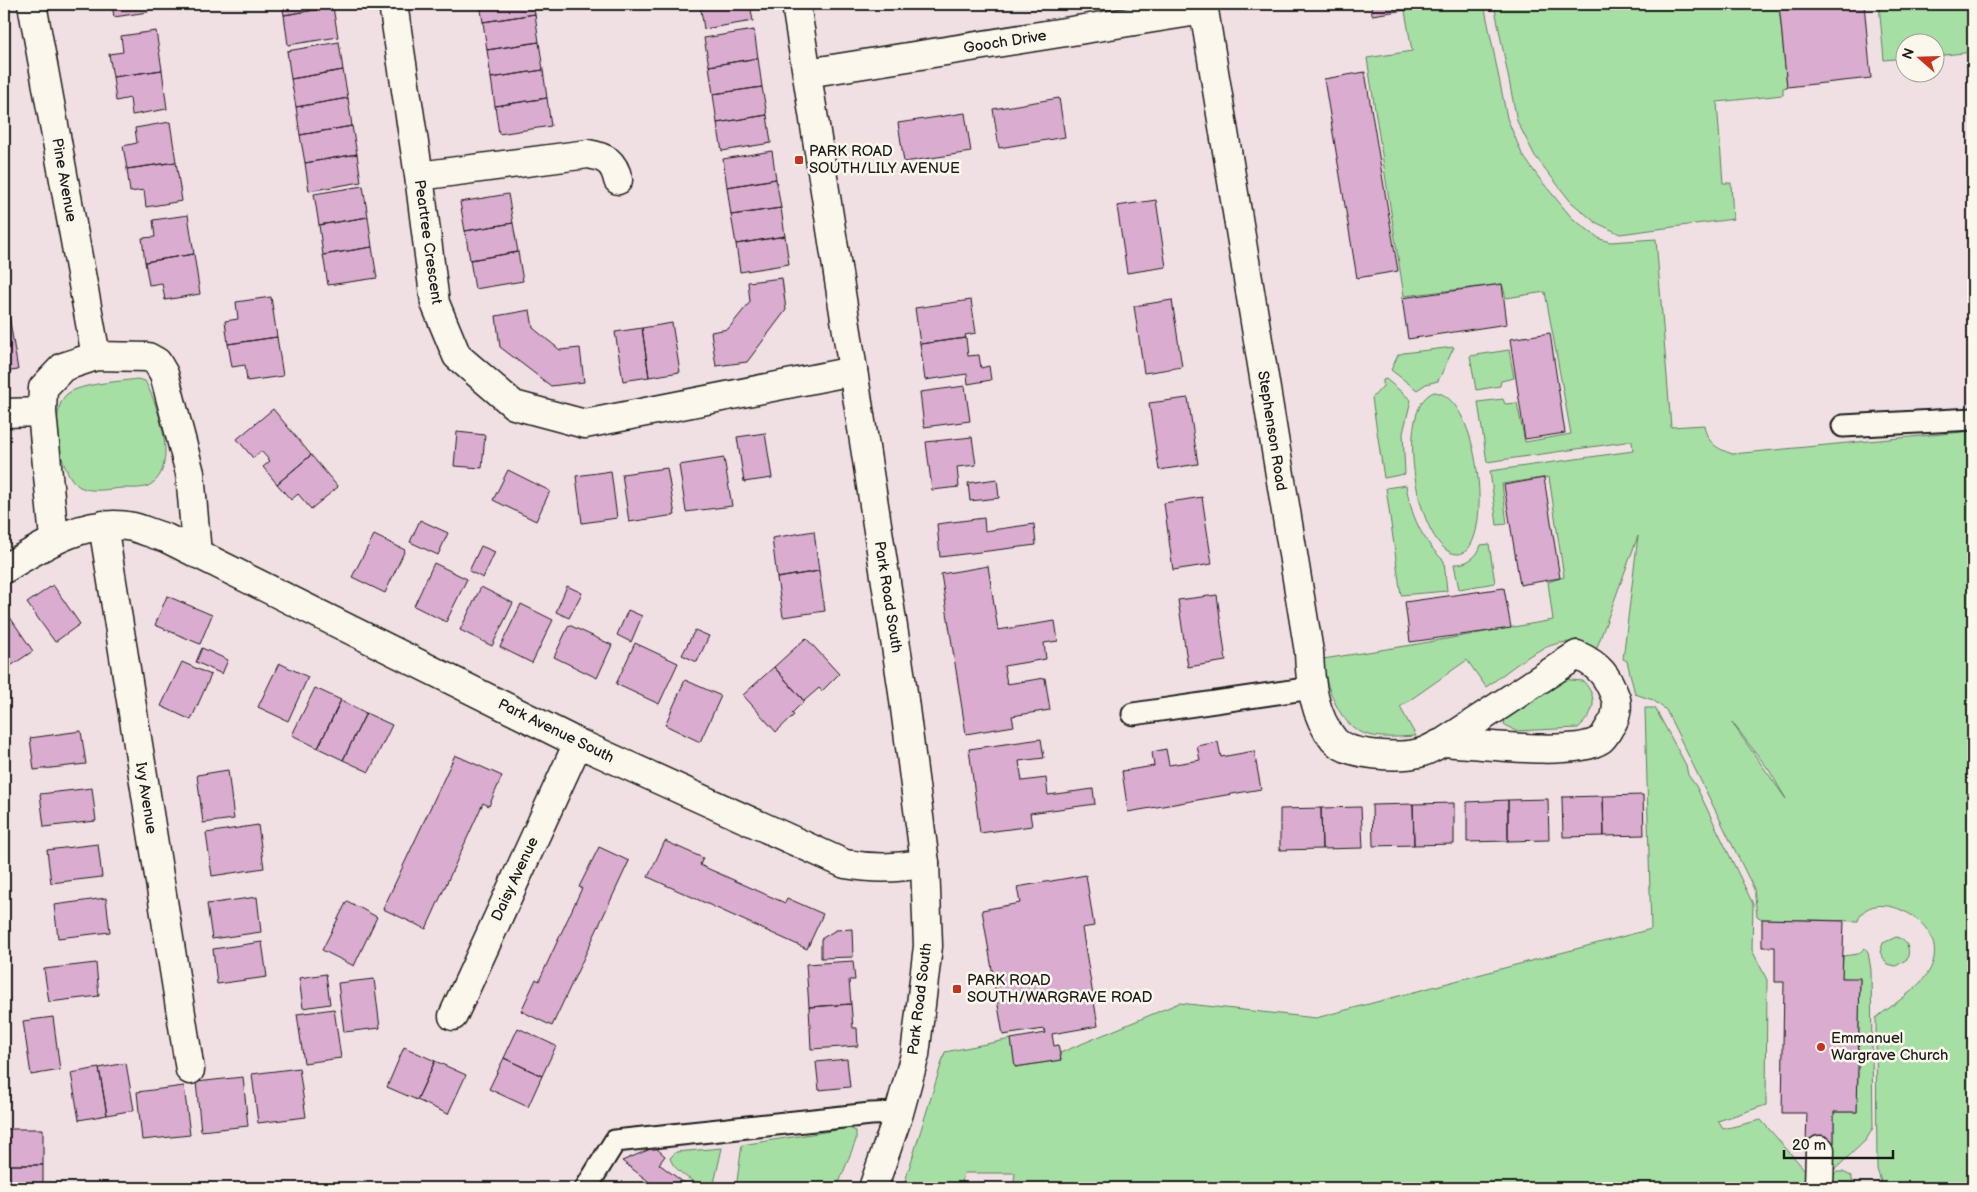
<svg xmlns="http://www.w3.org/2000/svg" width="1977" height="1192" font-family="'Balsamiq Sans',sans-serif">
<style>
.green{fill:#a5dfa4;stroke:#607e60;fill-rule:evenodd}
.building{fill:#daaccf;stroke:#1c1c1c}
.lines{fill:none;stroke-linecap:round;stroke-linejoin:round}
.lane-casing{stroke:#1c1c1c;stroke-width:25}
.street-casing{stroke:#1c1c1c;stroke-width:31}
.secondary-casing{stroke:#1c1c1c;stroke-width:31}
.lane{stroke:#fbf7ec;stroke-width:21}
.street{stroke:#fbf7ec;stroke-width:28}
.secondary{stroke:#fbf7ec;stroke-width:28}
.poi-dot{fill:#c8321e;stroke:#fbf7ec;stroke-width:2}
.labels{text-anchor:middle;dominant-baseline:central;stroke-width:5;stroke-linejoin:round;paint-order:stroke}
.street-label{font-size:15px;fill:#1c1c1c;stroke:#fbf7ec}
.poi-label{font-size:15px;fill:#1c1c1c;stroke:#fbf7ec;text-anchor:start}
</style>
<rect width="100%" height="100%" fill="#f1e0e3"/>
<filter id="ink" filterUnits="userSpaceOnUse"><feTurbulence type="fractalNoise" baseFrequency=".02" numOctaves="2"/><feDisplacementMap in="SourceGraphic" scale="10" xChannelSelector="R" yChannelSelector="G"/><feConvolveMatrix kernelMatrix="1 2 1 2 8 2 1 2 1" color-interpolation-filters="sRGB"/></filter>
<g filter="url(#ink)">
<path class="green" d="M 1419,4 L 1484,4 L 1507,118 L 1522,154 L 1539,178 L 1572,218 L 1600,239 L 1610,242 L 1656,239 L 1671,427 L 1704,425 C 1707,443 1717,449 1733,454 L 1973,431 L 1973,1188 L 1883,1188 L 1877,1169 L 1876,1018 C 1892,1005 1916,991 1928,973 C 1959,923 1869,882 1858,921 L 1762,919 L 1757,916 L 1754,889 L 1666,710 L 1653,700 L 1635,694 L 1627,661 L 1623,659 L 1638,536 L 1596,650 C 1556,625 1517,666 1486,687 L 1467,660 L 1400,707 L 1416,736 C 1378,738 1354,742 1335,703 C 1328,688 1324,675 1323,659 L 1412,645 L 1553,620 L 1548,582 L 1564,577 L 1549,477 L 1502,484 L 1507,524 L 1497,525 L 1490,471 L 1633,451 L 1632,441 L 1487,462 L 1478,402 L 1503,399 L 1505,404 L 1517,403 L 1525,442 L 1571,434 L 1545,292 L 1506,298 L 1502,284 L 1404,296 L 1367,58 L 1412,51 L 1405,11 L 1420,7 ZM 1732,722 L 1769,770 L 1786,799 L 1732,723 Z
M 1494,4 L 1779,4 L 1787,87 L 1783,88 L 1783,95 L 1717,102 L 1723,183 L 1731,183 L 1733,219 L 1620,234 L 1595,222 L 1571,202 L 1535,156 L 1517,121 Z
M 1879,4 L 1973,4 L 1973,52 L 1935,56 L 1934,42 L 1904,42 L 1904,58 L 1884,60 Z
M 1454,347 L 1438,381 L 1426,384 L 1417,390 L 1391,370 L 1398,355 L 1403,353 Z
M 1509,350 L 1514,378 L 1501,381 L 1500,386 L 1476,390 L 1470,356 Z
M 137,379 L 145,381 C 158,405 181,470 148,486 C 141,489 129,488 122,488 C 110,489 91,493 80,487 C 59,476 48,409 67,394 C 82,383 119,382 137,379 Z
M 1386,379 L 1411,400 L 1403,433 L 1405,474 L 1384,478 L 1372,398 L 1383,386 L 1383,380 Z
M 1434,392 C 1481,395 1495,553 1458,554 C 1418,555 1392,407 1434,392 Z
M 1406,485 C 1411,515 1421,539 1444,561 L 1447,591 L 1401,595 L 1386,488 Z
M 1489,544 L 1495,583 L 1459,589 L 1454,564 C 1466,565 1478,557 1481,545 Z
M 1560,679 L 1583,681 C 1599,698 1595,713 1578,728 L 1515,731 L 1504,724 L 1506,716 Z
M 1645,708 L 1655,708 L 1686,765 L 1688,775 L 1696,786 L 1753,904 L 1752,950 L 1767,980 L 1766,1105 L 1718,1121 L 1723,1129 L 1761,1120 L 1805,1170 L 1804,1188 L 1013,1188 L 1015,1173 L 964,1173 L 961,1188 L 903,1188 L 945,1052 L 1011,1039 L 1016,1067 L 1060,1060 L 1060,1053 L 1179,1003 L 1316,1018 L 1651,929 Z
M 1896,937 C 1907,940 1911,949 1907,959 L 1896,966 L 1887,964 L 1880,952 L 1883,943 Z
M 1865,948 L 1868,952 L 1871,970 L 1873,1128 L 1866,1140 L 1829,1175 L 1827,1143 L 1834,1143 L 1834,1112 L 1857,1112 L 1860,979 L 1842,978 L 1843,956 L 1858,954 Z
M 849,1128 L 856,1131 L 856,1140 L 837,1188 L 736,1188 L 742,1145 Z
M 722,1148 L 713,1188 C 700,1188 673,1171 670,1158 L 676,1152 Z
M 1837,1172 L 1843,1172 L 1851,1176 L 1855,1188 L 1842,1188 L 1841,1185 L 1840,1188 L 1830,1188 L 1833,1175 Z"/>
<path class="building" d="M 112,4 L 147,4 L 148,12 L 114,17 Z
M 282,4 L 332,4 L 333,7 L 284,15 Z
M 480,4 L 533,4 L 535,14 L 483,22 Z
M 700,4 L 750,4 L 753,21 L 704,29 Z
M 1371,4 L 1411,4 L 1412,9 L 1372,15 Z
M 1779,4 L 1864,4 L 1871,78 L 1787,87 Z
M 333,7 L 338,37 L 288,45 L 284,15 Z
M 535,14 L 539,42 L 487,50 L 483,22 Z
M 754,30 L 758,58 L 709,66 L 704,38 Z
M 156,31 L 162,70 L 113,77 L 109,54 L 123,52 L 121,36 Z
M 339,42 L 343,70 L 291,79 L 287,51 Z
M 539,42 L 543,70 L 491,78 L 487,50 Z
M 758,58 L 762,87 L 713,94 L 709,66 Z
M 162,70 L 167,109 L 132,115 L 130,98 L 116,101 L 113,77 Z
M 343,70 L 348,98 L 296,107 L 291,79 Z
M 543,70 L 547,98 L 495,106 L 491,78 Z
M 1365,72 L 1398,271 L 1357,278 L 1324,79 Z
M 762,87 L 767,115 L 717,123 L 713,94 Z
M 348,98 L 352,126 L 300,135 L 296,107 Z
M 547,98 L 551,126 L 499,134 L 495,106 Z
M 1059,98 L 1065,137 L 999,148 L 993,109 Z
M 965,113 L 971,152 L 904,162 L 898,123 Z
M 767,115 L 771,143 L 722,151 L 717,123 Z
M 170,122 L 176,162 L 127,169 L 123,146 L 137,143 L 135,128 Z
M 352,126 L 357,154 L 305,163 L 300,135 Z
M 772,151 L 776,179 L 727,187 L 723,159 Z
M 357,154 L 361,182 L 309,191 L 305,163 Z
M 176,162 L 182,201 L 146,207 L 144,190 L 130,192 L 127,169 Z
M 776,179 L 781,208 L 731,215 L 727,187 Z
M 363,186 L 368,217 L 319,225 L 314,194 Z
M 508,194 L 513,223 L 465,231 L 460,202 Z
M 1156,200 L 1166,267 L 1127,273 L 1117,206 Z
M 781,208 L 785,236 L 736,244 L 731,215 Z
M 188,215 L 194,254 L 145,262 L 142,238 L 155,237 L 153,220 Z
M 368,217 L 372,247 L 323,255 L 319,225 Z
M 513,223 L 518,252 L 470,260 L 465,231 Z
M 785,236 L 789,264 L 740,272 L 736,244 Z
M 372,247 L 377,278 L 328,285 L 323,255 Z
M 518,252 L 523,281 L 475,289 L 470,260 Z
M 194,254 L 200,294 L 165,300 L 162,283 L 149,285 L 145,262 Z
M 782,278 L 786,310 L 747,362 L 716,366 L 711,332 L 728,329 L 750,302 L 748,282 Z
M 1502,284 L 1507,324 L 1408,339 L 1402,298 Z
M 4,285 L 18,370 L 4,372 Z
M 271,297 L 277,337 L 228,344 L 225,321 L 238,319 L 236,302 Z
M 971,300 L 976,333 L 965,335 L 966,338 L 920,344 L 915,308 Z
M 1172,300 L 1182,367 L 1144,373 L 1134,306 Z
M 530,310 L 533,328 L 560,350 L 580,348 L 584,382 L 551,386 L 500,347 L 496,316 Z
M 672,323 L 680,372 L 649,377 L 642,328 Z
M 642,328 L 649,377 L 623,381 L 615,332 Z
M 1550,333 L 1565,433 L 1525,439 L 1510,339 Z
M 277,337 L 283,376 L 247,381 L 245,365 L 232,367 L 228,344 Z
M 966,338 L 968,356 L 979,355 L 981,368 L 989,366 L 991,380 L 968,384 L 967,374 L 925,380 L 920,344 Z
M 965,386 L 970,421 L 924,427 L 920,392 Z
M 1188,398 L 1198,464 L 1159,470 L 1149,403 Z
M 273,409 L 311,455 L 277,484 L 263,467 L 270,461 L 261,451 L 253,458 L 237,439 Z
M 457,432 L 485,435 L 482,468 L 454,466 Z
M 765,433 L 772,478 L 744,482 L 737,437 Z
M 972,437 L 976,465 L 957,467 L 959,487 L 932,490 L 926,442 Z
M 311,455 L 338,487 L 311,509 L 298,494 L 291,500 L 277,484 Z
M 724,458 L 732,506 L 686,512 L 679,465 Z
M 667,468 L 675,515 L 629,522 L 622,474 Z
M 508,470 L 550,491 L 536,521 L 493,500 Z
M 611,471 L 617,518 L 582,523 L 576,476 Z
M 1544,478 L 1560,578 L 1520,585 L 1504,485 Z
M 997,479 L 999,498 L 970,501 L 968,483 Z
M 1202,497 L 1212,564 L 1173,570 L 1164,503 Z
M 984,518 L 985,531 L 1034,524 L 1036,545 L 940,557 L 937,524 Z
M 420,520 L 448,533 L 438,555 L 410,542 Z
M 814,531 L 819,571 L 777,578 L 772,538 Z
M 374,535 L 405,550 L 385,593 L 352,577 Z
M 481,546 L 495,552 L 483,578 L 469,571 Z
M 434,563 L 467,579 L 446,622 L 414,606 Z
M 988,566 L 998,630 L 1055,621 L 1058,641 L 1044,643 L 1046,659 L 1004,666 L 1007,684 L 1045,678 L 1050,710 L 1012,716 L 1014,726 L 966,734 L 941,574 Z
M 819,571 L 825,611 L 783,617 L 777,578 Z
M 53,585 L 80,624 L 55,642 L 27,603 Z
M 567,586 L 582,593 L 569,618 L 556,612 Z
M 481,587 L 513,603 L 492,646 L 460,630 Z
M 1504,588 L 1511,628 L 1410,642 L 1405,602 Z
M 1217,595 L 1226,661 L 1188,667 L 1178,600 Z
M 167,596 L 212,615 L 200,644 L 155,625 Z
M 521,604 L 553,620 L 532,663 L 500,647 Z
M 5,610 L 33,651 L 9,667 L 4,658 Z
M 628,610 L 642,616 L 631,642 L 617,635 Z
M 569,625 L 612,645 L 597,678 L 554,657 Z
M 695,630 L 709,636 L 697,662 L 682,655 Z
M 806,638 L 839,674 L 822,691 L 819,688 L 804,701 L 774,667 Z
M 635,643 L 678,663 L 659,704 L 616,684 Z
M 202,648 L 228,660 L 222,674 L 196,662 Z
M 182,662 L 211,675 L 191,720 L 161,706 Z
M 279,663 L 308,677 L 288,721 L 258,707 Z
M 774,667 L 804,701 L 792,713 L 794,715 L 776,732 L 743,695 Z
M 685,680 L 721,696 L 700,742 L 665,725 Z
M 315,688 L 341,700 L 318,748 L 292,735 Z
M 341,700 L 366,713 L 343,760 L 318,748 Z
M 366,713 L 392,725 L 369,772 L 343,760 Z
M 81,731 L 86,764 L 34,770 L 30,738 Z
M 1041,739 L 1044,758 L 1019,761 L 1022,781 L 1046,778 L 1048,795 L 1093,789 L 1095,804 L 1030,813 L 1032,826 L 980,833 L 969,749 Z
M 1218,742 L 1221,757 L 1254,751 L 1261,789 L 1128,812 L 1122,771 L 1154,766 L 1152,752 L 1166,749 L 1169,765 L 1200,760 L 1197,746 Z
M 455,755 L 502,776 L 489,806 L 483,803 L 426,929 L 383,909 Z
M 228,770 L 234,819 L 203,823 L 197,775 Z
M 92,788 L 96,821 L 44,827 L 40,794 Z
M 1643,795 L 1644,835 L 1604,836 L 1603,796 Z
M 1603,796 L 1604,836 L 1563,837 L 1562,797 Z
M 1548,799 L 1549,840 L 1508,841 L 1508,800 Z
M 1508,800 L 1508,841 L 1467,842 L 1467,802 Z
M 1454,803 L 1454,844 L 1414,845 L 1413,804 Z
M 1413,804 L 1414,845 L 1373,846 L 1372,805 Z
M 1361,807 L 1363,848 L 1322,849 L 1321,808 Z
M 1321,808 L 1322,849 L 1280,850 L 1280,809 Z
M 258,825 L 264,868 L 212,876 L 206,833 Z
M 665,841 L 703,858 L 700,865 L 785,903 L 787,898 L 823,914 L 807,949 L 648,877 Z
M 98,844 L 102,877 L 51,883 L 47,850 Z
M 599,847 L 629,861 L 552,1026 L 521,1011 L 536,979 L 539,981 L 582,888 L 579,887 Z
M 1086,875 L 1094,926 L 1082,928 L 1098,1026 L 1052,1034 L 1054,1046 L 1058,1045 L 1061,1060 L 1015,1067 L 1011,1039 L 1045,1033 L 1044,1029 L 1003,1035 L 982,910 L 1020,903 L 1017,887 Z
M 257,897 L 261,932 L 212,939 L 207,904 Z
M 106,898 L 110,932 L 58,938 L 54,905 Z
M 347,901 L 377,917 L 354,966 L 322,950 Z
M 1762,919 L 1844,921 L 1842,978 L 1860,978 L 1857,1112 L 1834,1112 L 1834,1143 L 1806,1143 L 1807,1113 L 1782,1113 L 1784,982 L 1775,982 L 1775,947 L 1762,947 Z
M 852,929 L 853,957 L 821,958 L 821,939 L 836,930 Z
M 262,942 L 267,977 L 217,984 L 213,949 Z
M 853,961 L 855,980 L 849,980 L 851,1004 L 809,1007 L 806,964 Z
M 96,963 L 99,996 L 49,1002 L 44,969 Z
M 326,974 L 330,1004 L 303,1008 L 299,978 Z
M 374,979 L 380,1028 L 344,1032 L 338,983 Z
M 851,1004 L 853,1028 L 857,1028 L 858,1046 L 811,1049 L 809,1007 Z
M 334,1009 L 341,1058 L 304,1063 L 297,1014 Z
M 53,1017 L 60,1070 L 31,1075 L 23,1021 Z
M 518,1028 L 556,1046 L 542,1076 L 504,1058 Z
M 404,1047 L 435,1061 L 417,1100 L 387,1087 Z
M 504,1058 L 542,1076 L 528,1107 L 489,1089 Z
M 847,1059 L 850,1087 L 819,1090 L 816,1062 Z
M 435,1061 L 466,1075 L 448,1114 L 417,1100 Z
M 126,1063 L 134,1110 L 107,1115 L 99,1068 Z
M 99,1068 L 107,1115 L 79,1120 L 71,1073 Z
M 299,1068 L 306,1117 L 258,1123 L 252,1074 Z
M 243,1077 L 248,1126 L 201,1131 L 196,1082 Z
M 184,1086 L 190,1135 L 142,1140 L 137,1092 Z
M 4,1129 L 43,1129 L 43,1165 L 4,1165 Z
M 655,1147 L 665,1156 L 659,1164 L 691,1188 L 649,1188 L 652,1184 L 622,1161 Z
M 4,1165 L 43,1165 L 43,1188 L 4,1188 Z"/>
<g class="lines">
<g class="lane-casing">
<path id="lane" d="M 1843,426 L 1973,419
M 1133,714 L 1312,688
M 586,1188 L 615,1141 L 871,1114 L 899,1113"/>
</g>
<g class="street-casing">
<path id="street" d="M 32,4 L 96,356
M 393,4 L 419,176 L 435,303 L 457,356 L 514,405 L 585,424 L 853,371
M 1203,4 L 1309,652 C 1310,682 1314,716 1334,740 C 1349,756 1399,758 1419,753 C 1428,751 1436,745 1444,742 L 1577,655 C 1599,665 1608,676 1616,699 C 1618,706 1616,719 1611,725 C 1608,729 1605,737 1600,740 C 1575,757 1477,744 1444,742
M 807,73 L 1204,10
M 419,176 L 588,154 C 606,157 614,162 618,180
M 4,413 L 42,412
M 103,525 L 190,1070
M 54,539 L 42,412 L 43,388 L 63,367 L 96,356 L 148,357 L 157,362 L 164,374 L 190,473 L 197,554
M 4,569 C 42,546 86,517 133,527 C 144,530 156,535 166,538 L 578,743 L 845,864 C 873,869 897,869 925,863
M 453,1016 L 578,743
M 1819,1188 L 1820,1150"/>
</g>
<g class="secondary-casing">
<path id="secondary" d="M 796,4 L 902,685 L 925,863 L 928,946 L 915,1055 L 899,1113 L 873,1188"/>
</g>
<use href="#lane" class="lane"/>
<use href="#street" class="street"/>
<use href="#secondary" class="secondary"/>
</g>
</g>
<g class="poi-dot">
<rect x="794" y="155" width="10" height="10" rx="2.5"/>
<rect x="952" y="984" width="10" height="10" rx="2.5"/>
<circle cx="1821" cy="1047" r="5"/>
</g>
<g class="labels">
<g class="street-label">
<text transform="translate(1005 42) rotate(-9)">Gooch Drive</text>
<text transform="translate(64 180) rotate(80)">Pine Avenue</text>
<text transform="translate(428 242) rotate(82)">Peartree Crescent</text>
<text transform="translate(1272 431) rotate(81)">Stephenson Road</text>
<text transform="translate(888 597) rotate(81)">Park Road South</text>
<text transform="translate(556 731) rotate(26)">Park Avenue South</text>
<text transform="translate(146 798) rotate(81)">Ivy Avenue</text>
<text transform="translate(515 879) rotate(-65)">Daisy Avenue</text>
<text transform="translate(920 999) rotate(-83)">Park Road South</text>
</g>
<g class="poi-label">
<text x="809" y="151">PARK ROAD<tspan x="809" dy="17">SOUTH/LILY AVENUE</tspan></text>
<text x="967" y="980">PARK ROAD<tspan x="967" dy="17">SOUTH/WARGRAVE ROAD</tspan></text>
<text x="1831" y="1038">Emmanuel<tspan x="1831" dy="17">Wargrave Church</tspan></text>
</g>
</g>
<rect width="1977" height="1192" fill="none" stroke="#fbf7ec" stroke-width="20"/>
<rect x="10" y="10" width="1957" height="1172" fill="none" stroke="#1c1c1c" stroke-width="2" filter="url(#ink)"/>
<g transform="translate(1920 58) rotate(290)"><circle r="24" fill="#fbf7ec" stroke="#a29f99"/>
<path d="M0-4L9 19L0 12L-9 19Z" fill="#c8321e"/>
<text y="-8" font-size="14" font-weight="bold" text-anchor="middle" fill="#1c1c1c">N</text>
</g>
<path d="M1784 1150v8h109v-8" fill="none" stroke="#1c1c1c" stroke-width="2.5"/>
<text x="1792" y="1150" font-size="15" fill="#1c1c1c" stroke="#fbf7ec" stroke-width="4" paint-order="stroke">20 m</text>
</svg>
